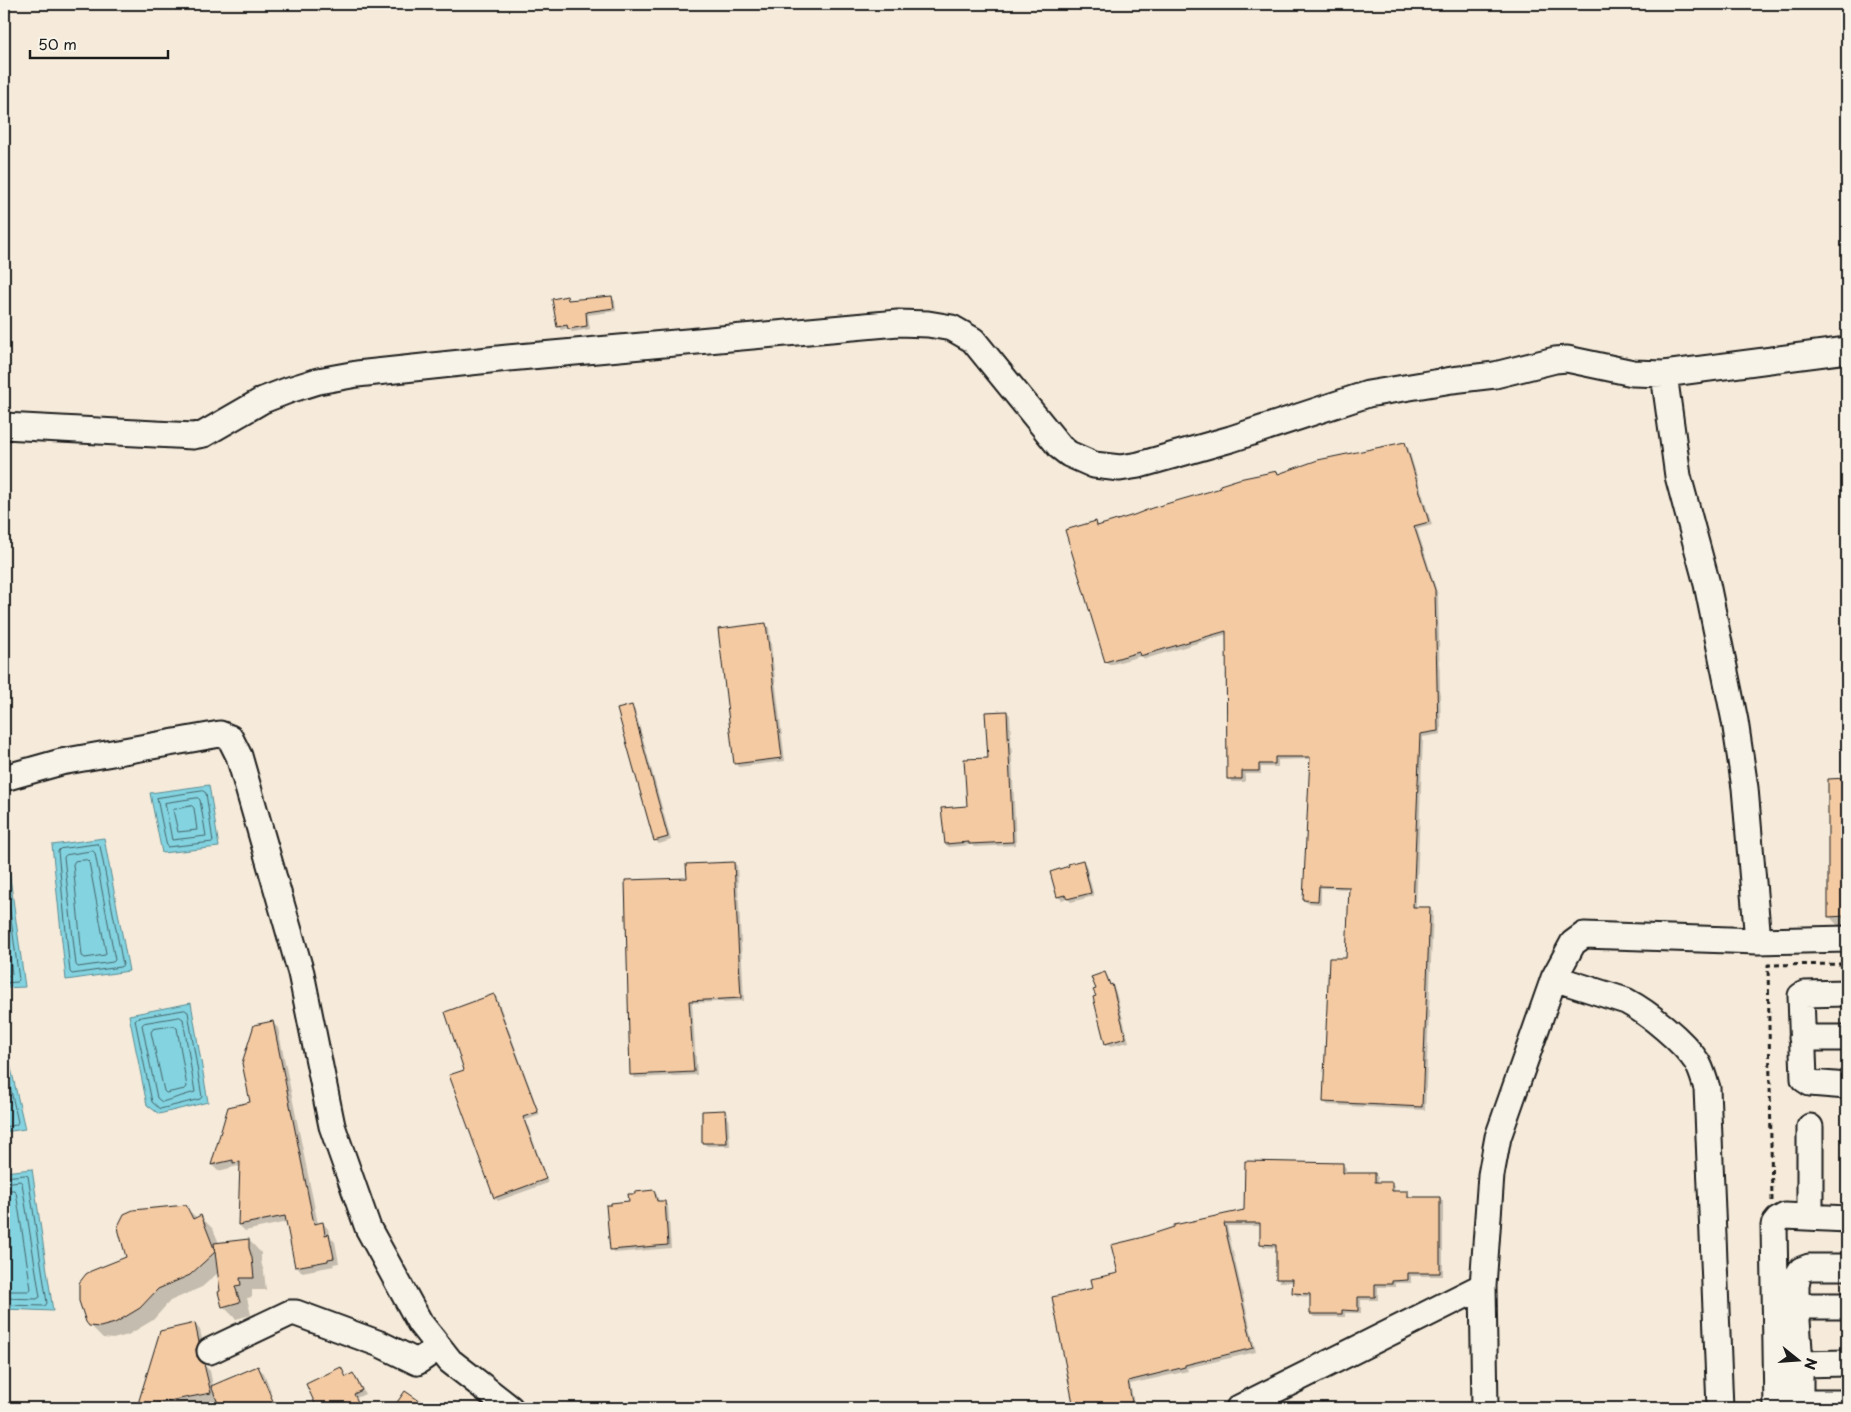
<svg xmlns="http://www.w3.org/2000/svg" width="1851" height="1412" font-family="'Playpen Sans',sans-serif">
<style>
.water{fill:#83d3e0;stroke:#5a8a92}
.shadow{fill:#0003}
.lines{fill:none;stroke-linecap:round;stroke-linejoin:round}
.shore{stroke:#45656a;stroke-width:1}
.building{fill:#f4caa3;stroke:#1c1c1c}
.minor-casing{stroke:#1c1c1c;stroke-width:29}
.path{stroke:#1c1c1c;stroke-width:3;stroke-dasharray:5 4;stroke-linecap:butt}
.minor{stroke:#f7f3e8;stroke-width:25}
</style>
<rect width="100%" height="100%" fill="#f6ebda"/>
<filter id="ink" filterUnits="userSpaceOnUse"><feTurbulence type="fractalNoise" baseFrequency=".02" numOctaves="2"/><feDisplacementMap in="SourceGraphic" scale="10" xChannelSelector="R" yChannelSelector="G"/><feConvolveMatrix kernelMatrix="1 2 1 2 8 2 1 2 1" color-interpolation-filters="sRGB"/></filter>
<g filter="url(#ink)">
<path class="water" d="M 209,785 L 219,847 L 162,853 L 150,793 Z
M 104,838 L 129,971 L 66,980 L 52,845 Z
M 7,855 L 25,987 L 4,988 L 4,856 Z
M 191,1003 L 208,1102 L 159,1114 L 147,1105 L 129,1015 Z
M 4,1038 L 25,1129 L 4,1132 Z
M 32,1169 L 53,1311 L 4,1309 L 4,1172 Z"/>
<path class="shadow" d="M 567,298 L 571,301 L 612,298 L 615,301 L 616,311 L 588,315 L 590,329 L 572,332 L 568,328 L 561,330 L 558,326 Z
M 1404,444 L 1408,447 L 1432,525 L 1417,529 L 1438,595 L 1441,734 L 1423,737 L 1416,908 L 1430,909 L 1433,912 L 1425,1110 L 1328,1105 L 1324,1102 L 1347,960 L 1350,889 L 1321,888 L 1321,904 L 1307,903 L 1304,900 L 1311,759 L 1278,760 L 1278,767 L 1261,767 L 1261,774 L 1245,774 L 1245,782 L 1232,782 L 1229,778 L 1227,634 L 1145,659 L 1141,656 L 1109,665 L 1106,661 L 1095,523 L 1099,526 L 1278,475 Z
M 766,624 L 769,628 L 785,761 L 739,767 L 736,764 Z
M 631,707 L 635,710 L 671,840 L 659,844 L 655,840 Z
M 1007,712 L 1010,715 L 1016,845 L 974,847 L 972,845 L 949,847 L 946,844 L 968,807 Z
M 1847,779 L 1847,932 L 1844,932 L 1829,916 L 1829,780 Z
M 1083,861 L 1086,865 L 1094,896 L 1071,902 L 1067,898 L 1062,900 L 1058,897 Z
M 734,863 L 737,866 L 744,1001 L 692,1003 L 697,1075 L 635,1078 L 631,1074 L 688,879 Z
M 1105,973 L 1108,977 L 1111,986 L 1115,989 L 1129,1042 L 1110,1046 L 1106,1043 L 1097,997 L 1097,990 Z
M 494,995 L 497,998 L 540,1115 L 526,1120 L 548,1183 L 498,1201 L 495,1198 L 465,1071 Z
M 272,1022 L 278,1028 L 318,1224 L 323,1223 L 328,1229 L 330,1237 L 335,1242 L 339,1263 L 333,1264 L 334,1266 L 302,1272 L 296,1267 L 287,1222 L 245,1231 L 239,1225 L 241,1169 L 238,1166 L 218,1171 L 212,1165 L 229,1108 L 252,1103 Z
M 724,1111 L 728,1114 L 730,1146 L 707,1146 L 703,1143 Z
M 1342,1164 L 1346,1168 L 1346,1174 L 1375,1174 L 1378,1178 L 1378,1183 L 1391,1183 L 1394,1187 L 1395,1192 L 1407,1192 L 1411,1198 L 1440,1198 L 1443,1201 L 1443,1276 L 1411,1276 L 1411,1283 L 1395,1283 L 1395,1287 L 1378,1287 L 1378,1300 L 1361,1300 L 1361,1313 L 1345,1313 L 1345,1317 L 1314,1317 L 1311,1314 L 1311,1297 L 1297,1296 L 1294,1293 L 1294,1282 L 1280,1282 L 1277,1278 L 1277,1248 L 1264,1247 L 1261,1244 L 1261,1226 L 1227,1226 L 1256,1352 L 1187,1368 L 1188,1371 L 1130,1384 L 1135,1408 L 1075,1408 L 1053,1298 L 1095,1289 L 1119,1274 Z
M 654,1191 L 657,1195 L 659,1202 L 664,1202 L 668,1205 L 671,1248 L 614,1253 L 611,1249 L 630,1202 L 637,1195 Z
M 185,1207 L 197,1218 L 201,1217 L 213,1229 L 219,1243 L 249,1240 L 261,1253 L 261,1262 L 264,1272 L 266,1290 L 252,1290 L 252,1297 L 247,1298 L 251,1315 L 236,1319 L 224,1307 L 220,1292 L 221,1292 L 219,1272 L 202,1287 L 170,1301 L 153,1320 L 128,1335 L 113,1339 L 103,1338 L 90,1325 L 128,1257 L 121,1240 L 120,1226 Z
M 195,1324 L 200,1330 L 204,1348 L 201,1356 L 202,1363 L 210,1371 L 213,1386 L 258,1368 L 264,1373 L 271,1391 L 202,1405 L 199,1401 L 162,1408 L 140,1408 L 138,1406 Z
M 341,1369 L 347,1377 L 353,1374 L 356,1377 L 365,1394 L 356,1398 L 362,1408 L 319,1408 L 307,1385 Z"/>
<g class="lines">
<path class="shore" d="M 203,791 L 206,793 L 213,842 L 167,847 L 157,798 Z
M 198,798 L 200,800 L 206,836 L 172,840 L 165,803 Z
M 192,806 L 194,808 L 197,830 L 178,832 L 173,810 Z
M 98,844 L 100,846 L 123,965 L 120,967 L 72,974 L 70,972 L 58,851 L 60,849 Z
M 93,851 L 95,853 L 115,960 L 113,962 L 78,967 L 76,965 L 64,857 L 66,855 Z
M 87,860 L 89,862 L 106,953 L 105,955 L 85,958 L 82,956 L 73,864 L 75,861 Z
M 4,865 L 19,980 L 17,982 L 4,983
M 4,912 L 12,974 L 10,976 L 4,976
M 185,1010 L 188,1012 L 202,1097 L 200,1099 L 160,1109 L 152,1102 L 135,1020 L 137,1018 Z
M 180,1017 L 183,1019 L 195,1092 L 162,1102 L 157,1098 L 142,1025 L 144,1023 Z
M 174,1026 L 177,1028 L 187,1087 L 185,1089 L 166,1093 L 164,1091 L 151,1032 L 153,1029 Z
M 4,1059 L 18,1122 L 16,1125 L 4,1127
M 4,1177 L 25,1175 L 28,1176 L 47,1303 L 45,1306 L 4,1305
M 4,1183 L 20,1181 L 22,1183 L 40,1297 L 37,1299 L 4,1298
M 4,1190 L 14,1190 L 16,1192 L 31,1289 L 29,1291 L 4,1291"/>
</g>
<path class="building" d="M 567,296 L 568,300 L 612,296 L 614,308 L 586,312 L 587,326 L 568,329 L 567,325 L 557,327 L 552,299 Z
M 1405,442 L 1429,522 L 1414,526 L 1435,590 L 1438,731 L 1420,734 L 1413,907 L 1430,907 L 1422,1107 L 1323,1102 L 1329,958 L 1346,958 L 1349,887 L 1319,886 L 1318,901 L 1303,900 L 1310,757 L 1275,757 L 1275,764 L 1259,764 L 1259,771 L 1242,771 L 1242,779 L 1227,779 L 1226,631 L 1140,656 L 1139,652 L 1105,662 L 1065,530 L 1096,521 L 1097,526 L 1134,515 L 1152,508 L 1221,488 L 1220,485 L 1239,479 L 1277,471 L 1278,474 L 1318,460 Z
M 766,623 L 782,758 L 734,764 L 718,629 Z
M 632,705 L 668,837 L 654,841 L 617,709 Z
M 1007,711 L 1013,842 L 969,844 L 969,842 L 945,844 L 941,808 L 967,806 L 964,759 L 988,758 L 985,712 Z
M 1847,778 L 1847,916 L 1828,917 L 1828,779 Z
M 1083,860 L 1091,893 L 1067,899 L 1065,895 L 1057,897 L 1050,872 L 1069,866 L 1068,864 Z
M 734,862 L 741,998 L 689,1001 L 694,1072 L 630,1075 L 625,880 L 687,878 L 686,864 Z
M 1105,972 L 1110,985 L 1112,984 L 1126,1038 L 1105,1044 L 1093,997 L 1096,996 L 1093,990 L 1096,989 L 1091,977 Z
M 494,994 L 538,1112 L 523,1117 L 546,1179 L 494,1198 L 449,1075 L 464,1070 L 445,1012 Z
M 273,1021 L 314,1224 L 323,1222 L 325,1235 L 329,1234 L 334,1258 L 328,1259 L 328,1261 L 295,1267 L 285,1216 L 238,1225 L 240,1162 L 233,1163 L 233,1160 L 211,1165 L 228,1107 L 250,1102 L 242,1063 L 254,1025 Z
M 725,1110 L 727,1143 L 702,1143 L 702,1111 Z
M 1245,1161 L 1343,1163 L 1343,1173 L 1375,1173 L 1375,1182 L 1392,1182 L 1392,1191 L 1408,1191 L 1408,1197 L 1440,1197 L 1440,1273 L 1408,1273 L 1408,1280 L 1392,1281 L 1392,1284 L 1375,1284 L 1375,1297 L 1358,1297 L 1358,1311 L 1342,1310 L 1342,1314 L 1310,1314 L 1310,1294 L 1292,1293 L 1293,1279 L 1276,1279 L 1276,1245 L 1260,1244 L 1260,1223 L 1224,1223 L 1253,1348 L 1185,1365 L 1185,1367 L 1128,1381 L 1133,1408 L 1074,1408 L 1052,1297 L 1093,1288 L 1091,1279 L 1118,1273 L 1111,1245 L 1140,1238 L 1174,1227 L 1174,1225 L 1244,1210 Z
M 654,1190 L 657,1201 L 665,1201 L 668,1245 L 610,1250 L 606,1205 L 611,1205 L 611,1203 L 629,1201 L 628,1194 L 635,1194 L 635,1192 Z
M 186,1205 L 193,1219 L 201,1215 L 215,1251 L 214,1243 L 249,1239 L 249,1248 L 252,1258 L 254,1278 L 240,1278 L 241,1285 L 235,1286 L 240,1302 L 222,1307 L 218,1292 L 220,1291 L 215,1252 L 190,1275 L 158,1289 L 140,1308 L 115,1323 L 100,1327 L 89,1326 L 86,1322 L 79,1301 L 79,1283 L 86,1274 L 91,1271 L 126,1257 L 119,1232 L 118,1226 L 124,1214 L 133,1210 Z
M 195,1323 L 199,1342 L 196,1349 L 197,1357 L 204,1364 L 211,1393 L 137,1407 L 160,1331 Z
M 258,1366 L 276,1408 L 220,1408 L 211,1386 Z
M 341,1367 L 346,1377 L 353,1373 L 362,1390 L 354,1394 L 361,1408 L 317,1408 L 306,1384 Z
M 405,1391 L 430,1408 L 393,1408 Z"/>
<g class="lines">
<g class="minor-casing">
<path id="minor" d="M 1664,374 L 1678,476 L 1707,584 L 1735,721 L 1745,788 L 1758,941
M 4,426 L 193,436 L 204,434 L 263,400 L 289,390 L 318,381 L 357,374 L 508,358 L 898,323 L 928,324 L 952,328 L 973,340 L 1060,447 L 1069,454 L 1094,465 L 1120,468 L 1139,465 L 1231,439 L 1368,394 L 1452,380 L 1495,375 L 1555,360 L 1567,359 L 1633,373 L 1664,374 L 1847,350
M 4,778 L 61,762 L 220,734 L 230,738 L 239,756 L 301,973 L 332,1126 L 368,1228 L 420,1323 L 450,1361 L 510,1408
M 1554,978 L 1626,1001 C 1649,1013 1683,1041 1697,1062 C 1702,1070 1704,1080 1707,1088 L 1720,1408
M 1847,993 L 1804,994 L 1801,996 L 1804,1079 L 1810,1083 L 1847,1086
M 1802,1038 L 1847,1038
M 1810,1217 L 1810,1127
M 1796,1306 L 1847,1306
M 210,1351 L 290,1313 L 296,1313 L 380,1344 L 417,1362 L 439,1347
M 1800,1364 L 1847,1363
M 1800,1403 L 1847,1403
M 1239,1408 L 1483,1286
M 1485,1408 L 1483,1286 L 1491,1175 L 1498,1137 L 1554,978 L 1573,943 L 1584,935 L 1758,941 L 1847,939
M 1777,1408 L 1774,1225 L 1778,1220 L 1785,1216 L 1847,1219
M 1800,1408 L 1800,1364 L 1796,1306 L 1796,1285 L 1798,1275 L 1801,1270 L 1809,1267 L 1847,1267"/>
</g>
<path class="path" d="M 1772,1201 L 1768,965 L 1847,964"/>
<use href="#minor" class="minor"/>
</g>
</g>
<rect width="1851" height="1412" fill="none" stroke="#f7f3e8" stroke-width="20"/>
<rect x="10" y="10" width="1831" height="1392" fill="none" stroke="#1c1c1c" stroke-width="2" filter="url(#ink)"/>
<g transform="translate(1798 1360) rotate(107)" stroke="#f7f3e8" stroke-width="4" paint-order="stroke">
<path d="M0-4L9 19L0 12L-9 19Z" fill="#1c1c1c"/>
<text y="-8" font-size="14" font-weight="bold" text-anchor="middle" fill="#1c1c1c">N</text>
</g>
<path d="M30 50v8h138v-8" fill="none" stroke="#1c1c1c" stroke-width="2.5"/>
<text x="38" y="50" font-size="15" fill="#1c1c1c" stroke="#f7f3e8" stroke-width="4" paint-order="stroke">50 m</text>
</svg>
